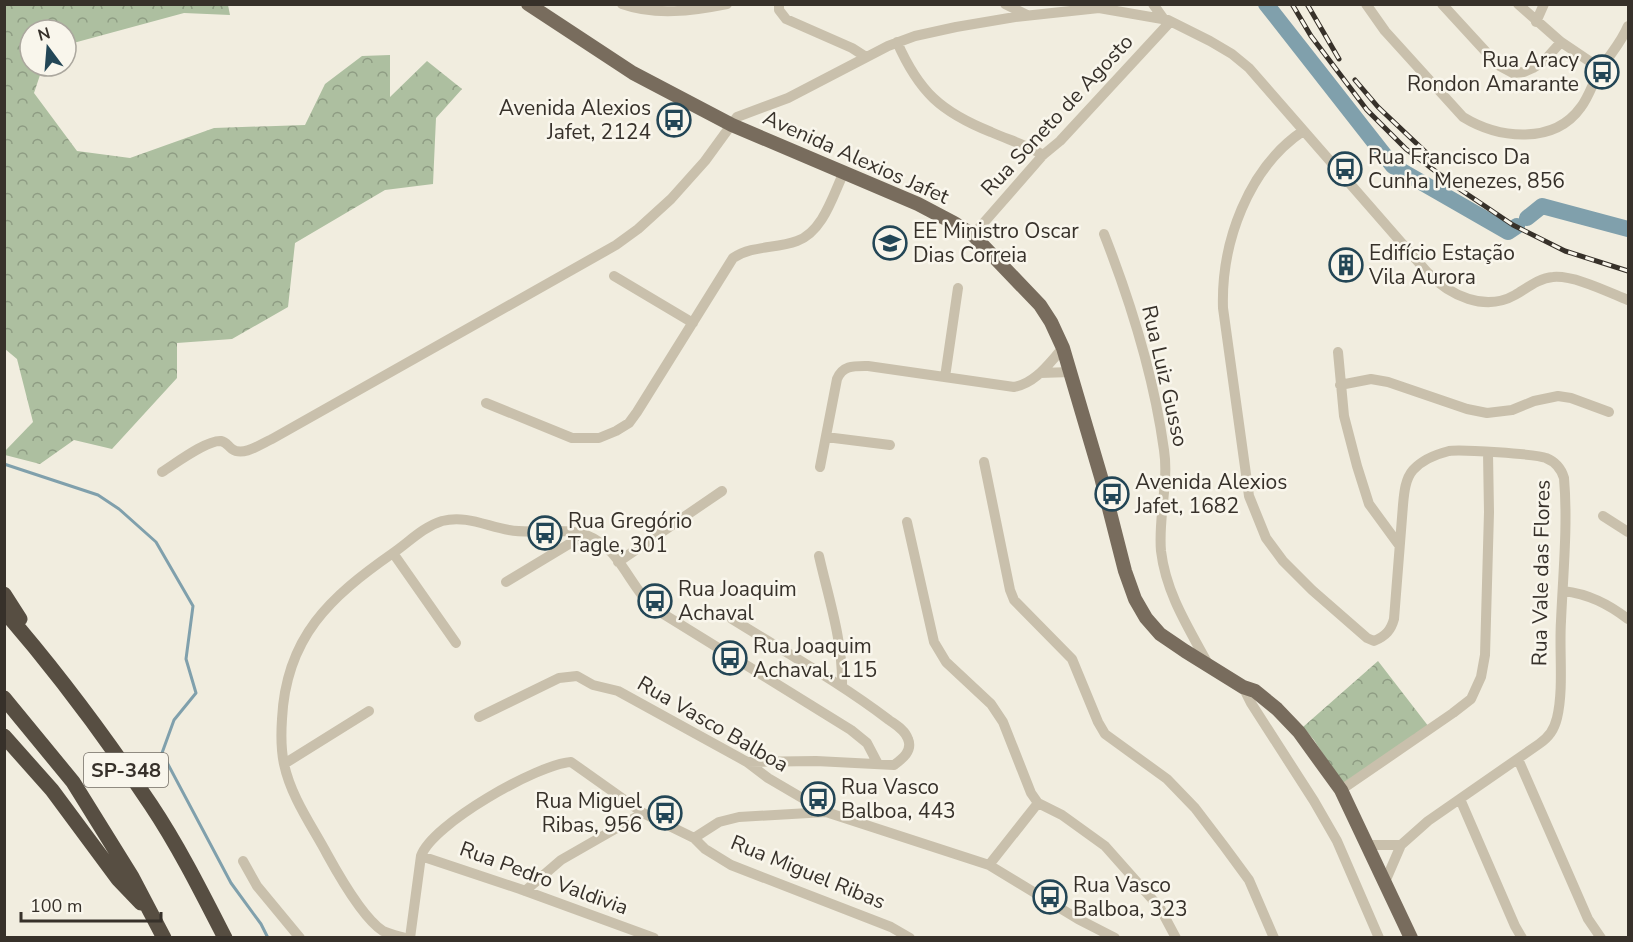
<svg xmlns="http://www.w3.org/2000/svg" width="1633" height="942" font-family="'Nunito Sans',sans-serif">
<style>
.forest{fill:url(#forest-crowns)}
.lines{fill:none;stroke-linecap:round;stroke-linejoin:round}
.stream{stroke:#80a0ac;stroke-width:3}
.river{stroke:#80a0ac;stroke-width:16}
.minor{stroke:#c9c0ac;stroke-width:10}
.major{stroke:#786c5d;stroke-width:14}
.highway{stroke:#574e42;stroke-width:15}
.rail-casing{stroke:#37312a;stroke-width:5}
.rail{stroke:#f9f6ec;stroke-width:3;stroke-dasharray:9;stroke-linecap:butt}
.labels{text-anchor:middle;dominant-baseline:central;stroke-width:5;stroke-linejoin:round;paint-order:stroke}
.shield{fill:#f9f6ec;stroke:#716c64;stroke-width:1.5}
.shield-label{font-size:20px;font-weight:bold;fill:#37312a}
.poi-label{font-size:21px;fill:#37312a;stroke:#f9f6ec;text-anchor:start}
.street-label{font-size:21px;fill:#37312a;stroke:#f9f6ec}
</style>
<defs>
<pattern id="forest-crowns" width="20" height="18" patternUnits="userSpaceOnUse" patternTransform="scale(1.5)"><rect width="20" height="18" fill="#adbfa0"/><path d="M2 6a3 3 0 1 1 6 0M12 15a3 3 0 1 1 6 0" fill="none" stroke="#8e9c83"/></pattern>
</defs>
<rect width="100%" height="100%" fill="#f1eddf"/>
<path class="forest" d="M 4,5 L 228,5 L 230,15 L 184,13 L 66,45 L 66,30 L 30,30 L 30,66 L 43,66 L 34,93 L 77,151 L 130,158 L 214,128 L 305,125 L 325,84 L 362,56 L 390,55 L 390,97 L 427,61 L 462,89 L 436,118 L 433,184 L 385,190 L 295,243 L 288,307 L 232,339 L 177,343 L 177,378 L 112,449 L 74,440 L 40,464 L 5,455 L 5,451 L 33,422 L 17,359 L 5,349 Z
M 1378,661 L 1429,727 L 1342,784 L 1314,740 L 1303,727 Z"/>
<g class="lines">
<path class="stream" d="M 4,464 L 98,495 L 119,509 L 156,542 L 193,606 L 186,659 L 196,693 L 174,720 L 162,753 L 231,883 L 261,924 L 268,938"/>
<path class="river" d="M 1266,4 L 1393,166 L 1508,232 L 1517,226
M 1527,218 L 1542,206 L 1628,229"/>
<path class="minor" d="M 622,4 C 656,16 692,11 727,4
M 779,4 L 779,10 L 786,19 L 852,48 L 866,57
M 1005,4 L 1027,15
M 1153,4 L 1163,18
M 1366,4 L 1385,31 L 1463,117 C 1499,139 1554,145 1581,107 C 1590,95 1593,81 1601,69 C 1610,54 1621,43 1628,26
M 1442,4 L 1498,65 L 1513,73 L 1524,72 L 1533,68 L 1544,61 L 1561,42
M 1518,4 L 1561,42 L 1601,69
M 1536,22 L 1544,4
M 897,42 C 919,92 941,112 991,132 C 1009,140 1027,145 1043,155
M 1303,131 C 1248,168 1221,243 1223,308 L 1249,496 L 1266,538 L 1283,561 L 1312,590 L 1367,638 L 1374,641 C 1386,636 1391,630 1394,619 L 1403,505 C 1404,494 1405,479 1413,470 C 1422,460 1437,454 1449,451 C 1459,449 1537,454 1546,458 C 1556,462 1561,468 1564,478 C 1568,524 1563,574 1561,621 C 1559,652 1564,689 1557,718 C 1554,730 1549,737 1539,744 L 1428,821 L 1401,845 L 1385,882
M 1104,234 C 1131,303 1154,377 1164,450 C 1169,483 1158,517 1161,551 C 1166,593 1188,627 1208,664
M 973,235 L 1043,155 L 1060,141 L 1170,22
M 614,276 L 693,323
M 1338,352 L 1344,416 L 1357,466 L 1369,504 L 1399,545
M 1040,373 L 1071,372
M 945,377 L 958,288
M 1340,385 L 1371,379 L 1388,382 L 1467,409 L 1487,413 L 1512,410 L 1534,401 L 1558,396 L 1571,398 L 1609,412
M 486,403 L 572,438 L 599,438 L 616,431 L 629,423 L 637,412 L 733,258 C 753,245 775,249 797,241 C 823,232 833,195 844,172
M 826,437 L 890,445
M 984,462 L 1010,590 L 1014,600 L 1072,659 L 1098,722 L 1105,734 L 1167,779 L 1195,808 L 1224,846 L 1249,880 L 1274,938
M 820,467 L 837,379 C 843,365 854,366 868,366 L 1014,387 C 1036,383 1049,363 1063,348
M 162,472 C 175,464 206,440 221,441 C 226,442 228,446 232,449 C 243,457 261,444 272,439 L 616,245 L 638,229 L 671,199 L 705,161 L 737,117 L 788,98 L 888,46 L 915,36 L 956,27 L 1015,17 L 1099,8 L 1168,20 L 1210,41 L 1232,54 L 1249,68 L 1427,272 C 1450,296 1485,312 1515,295 C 1527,288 1539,278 1553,277 C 1574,275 1608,292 1628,300
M 1603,516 L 1628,532
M 907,522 L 934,642 L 946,662 L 991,704 L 1003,722 L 1031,793 L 1038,803
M 393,553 L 456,643
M 819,556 C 829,600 843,641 842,686
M 618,562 L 722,491
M 506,582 L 584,535
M 1563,591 C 1589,594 1608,604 1628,619
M 732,619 C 785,652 839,682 889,720 C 896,725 905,730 908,739 C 913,751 902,759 894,765 L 816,761 L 747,762
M 1243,687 L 1251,703 L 1314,801 L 1337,841 L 1379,938
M 479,717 L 559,678 L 577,676 L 593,685 L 618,691 L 747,762 L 768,778 L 826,812 L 989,865 L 1078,919 L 1115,938
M 1518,759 L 1588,919 L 1601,938
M 284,764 L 369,711
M 1341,790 L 1453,713 L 1471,699 L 1481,677 L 1485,655 L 1489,512 L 1488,453
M 1460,799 L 1515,926 L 1522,938
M 1038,803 L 1062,815 L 1105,846 L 1160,908 L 1176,938
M 694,838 L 719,822 L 739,817 L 826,812
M 1368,845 L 1401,845
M 421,856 L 520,889 L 654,938
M 243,861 L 257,886 L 300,938
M 989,865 L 1038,803
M 525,891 L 561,860 L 643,813
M 405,938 C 398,936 389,934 383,931 C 364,919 338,874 327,854 C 312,826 291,797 284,764 C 281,750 281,734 282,719 C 286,637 330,597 393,553 C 409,542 423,527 442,521 C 466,515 486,526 509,530 C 541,536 571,522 601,543 C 621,557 633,588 652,607 L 851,730 L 867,743 L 878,764
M 410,938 L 421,856 C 432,824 538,764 571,762 L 643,813 L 694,838 L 705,849 L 731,865 L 891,927 L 910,938"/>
<path class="major" d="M 528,4 L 633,73 L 732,125 L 918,204 L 954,223 L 973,235 L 1040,305 L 1051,322 L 1063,348 L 1101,477 L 1125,571 L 1135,599 L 1146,618 L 1160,634 L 1185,651 L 1243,687 L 1255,691 L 1277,709 L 1299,732 L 1341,790 L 1411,938"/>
<path class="highway" d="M 4,594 L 20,619
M 4,611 C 57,672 106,738 151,805 C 179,847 202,893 225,938
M 4,698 L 73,782 L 132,877 L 164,938
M 4,736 L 52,790 L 118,879 L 141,903"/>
<g class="rail-casing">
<path id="rail" d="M 1292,4 L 1311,36 L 1367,110 L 1406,149 L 1455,186 L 1513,225 L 1565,251 L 1628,271
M 1307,4 L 1339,59
M 1355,80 L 1378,107 L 1433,159"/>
</g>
<use href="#rail" class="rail"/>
</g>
<defs>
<g id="bus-ring" transform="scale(1.725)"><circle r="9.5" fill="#f9f6ec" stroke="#234656" stroke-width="1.5"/><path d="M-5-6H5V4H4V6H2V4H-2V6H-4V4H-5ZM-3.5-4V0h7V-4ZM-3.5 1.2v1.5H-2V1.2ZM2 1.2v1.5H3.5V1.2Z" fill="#234656"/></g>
<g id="school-ring" transform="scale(1.725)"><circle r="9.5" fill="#f9f6ec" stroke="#234656" stroke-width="1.5"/><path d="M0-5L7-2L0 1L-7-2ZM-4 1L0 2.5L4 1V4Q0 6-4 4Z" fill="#234656"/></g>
<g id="building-ring" transform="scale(1.725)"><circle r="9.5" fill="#f9f6ec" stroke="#234656" stroke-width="1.5"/><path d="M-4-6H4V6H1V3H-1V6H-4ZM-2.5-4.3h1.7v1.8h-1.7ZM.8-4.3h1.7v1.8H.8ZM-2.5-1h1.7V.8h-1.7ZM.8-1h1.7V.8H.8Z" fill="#234656"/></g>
</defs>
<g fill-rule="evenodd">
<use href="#bus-ring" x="1602" y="72"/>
<use href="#bus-ring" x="674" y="120"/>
<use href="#bus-ring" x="1345" y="169"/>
<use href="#school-ring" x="890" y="243"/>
<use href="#building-ring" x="1346" y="265"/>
<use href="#bus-ring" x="1112" y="494"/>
<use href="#bus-ring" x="545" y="533"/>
<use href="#bus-ring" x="655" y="601"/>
<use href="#bus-ring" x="730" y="658"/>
<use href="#bus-ring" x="818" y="799"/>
<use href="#bus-ring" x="665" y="813"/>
<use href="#bus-ring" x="1050" y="897"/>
</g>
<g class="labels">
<rect class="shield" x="84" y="753" width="84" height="34" rx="4.5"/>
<g class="shield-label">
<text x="126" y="770">SP-348</text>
</g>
<g class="poi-label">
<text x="1579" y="60" text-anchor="end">Rua Aracy<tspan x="1579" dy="24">Rondon Amarante</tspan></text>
<text x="651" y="108" text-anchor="end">Avenida Alexios<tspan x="651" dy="24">Jafet, 2124</tspan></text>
<text x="1368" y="157">Rua Francisco Da<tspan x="1368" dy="24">Cunha Menezes, 856</tspan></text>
<text x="913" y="231">EE Ministro Oscar<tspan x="913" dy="24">Dias Correia</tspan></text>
<text x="1369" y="253">Edifício Estação<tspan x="1369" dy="24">Vila Aurora</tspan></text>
<text x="1135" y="482">Avenida Alexios<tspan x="1135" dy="24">Jafet, 1682</tspan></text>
<text x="568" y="521">Rua Gregório<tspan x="568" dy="24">Tagle, 301</tspan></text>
<text x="678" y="589">Rua Joaquim<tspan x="678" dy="24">Achaval</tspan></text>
<text x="753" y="646">Rua Joaquim<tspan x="753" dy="24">Achaval, 115</tspan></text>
<text x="841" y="787">Rua Vasco<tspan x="841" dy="24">Balboa, 443</tspan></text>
<text x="642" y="801" text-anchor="end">Rua Miguel<tspan x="642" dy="24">Ribas, 956</tspan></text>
<text x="1073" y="885">Rua Vasco<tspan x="1073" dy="24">Balboa, 323</tspan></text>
</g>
<g class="street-label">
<text transform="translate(1057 115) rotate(-47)">Rua Soneto de Agosto</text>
<text transform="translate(856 157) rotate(24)">Avenida Alexios Jafet</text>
<text transform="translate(1165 376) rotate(77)">Rua Luiz Gusso</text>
<text transform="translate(1541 573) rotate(-89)">Rua Vale das Flores</text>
<text transform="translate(713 724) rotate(30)">Rua Vasco Balboa</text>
<text transform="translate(808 872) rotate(22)">Rua Miguel Ribas</text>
<text transform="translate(544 878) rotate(20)">Rua Pedro Valdivia</text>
</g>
</g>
<rect width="1633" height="942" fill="none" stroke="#37312a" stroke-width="12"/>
<g transform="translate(48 48) rotate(344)"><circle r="28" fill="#f9f6ec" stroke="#aba79e" stroke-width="1.5"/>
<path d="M0-4.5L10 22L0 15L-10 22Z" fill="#234656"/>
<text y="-9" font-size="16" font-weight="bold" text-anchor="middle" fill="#37312a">N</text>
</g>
<path d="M21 912v9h140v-9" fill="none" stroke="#37312a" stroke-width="3"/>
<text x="30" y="912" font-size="18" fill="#37312a" stroke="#f9f6ec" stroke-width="4.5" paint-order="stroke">100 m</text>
</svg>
